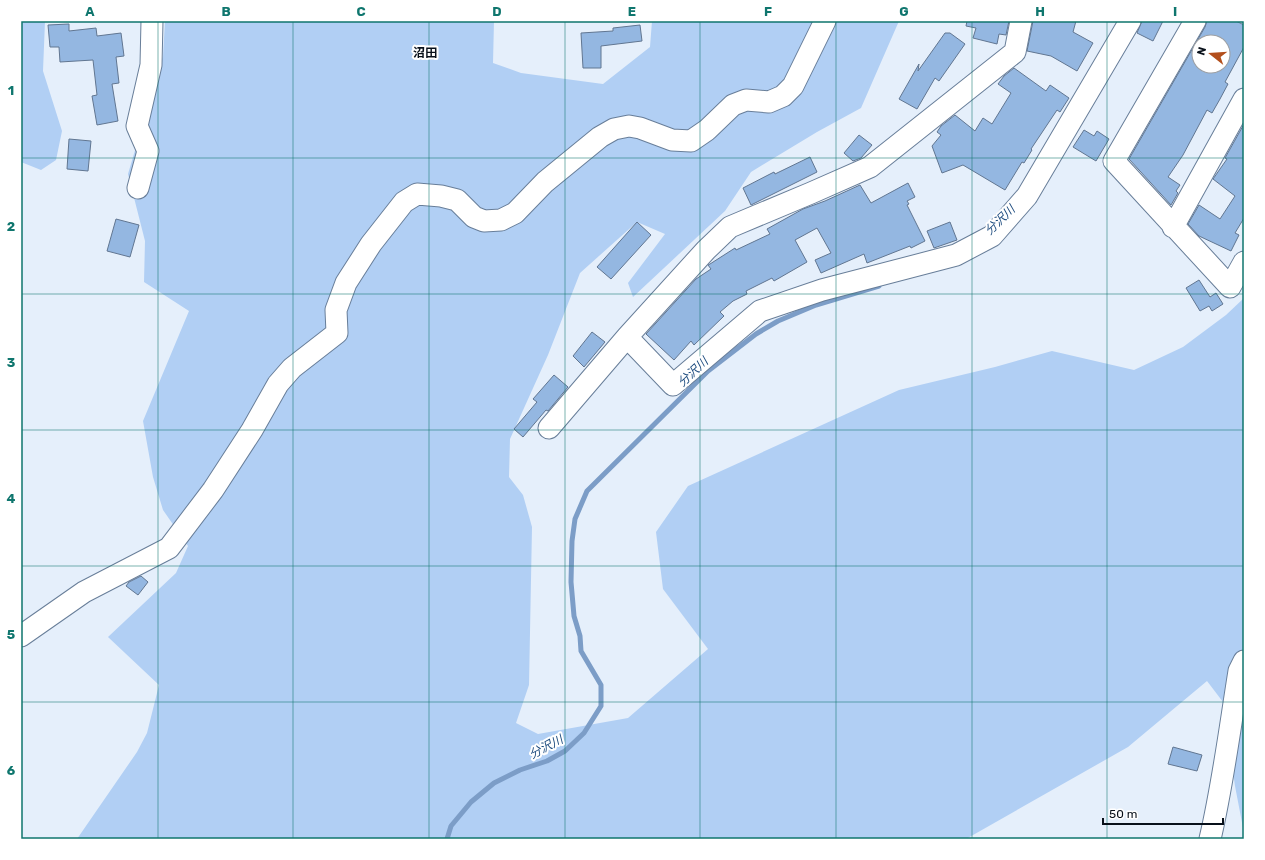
<svg xmlns="http://www.w3.org/2000/svg" width="1265" height="860" font-family="Rubik,'Noto Sans JP',sans-serif">
<style>
.green{fill:#b1cff4}
.lines{fill:none;stroke-linecap:round;stroke-linejoin:round}
.stream{stroke:#7c9dc7;stroke-width:5}
.building{fill:#94b7e1;stroke:#617691;fill-rule:evenodd}
.minor-casing{stroke:#687e99;stroke-width:23}
.minor{stroke:#fff;stroke-width:21}
.grid{fill:none;stroke:#0f766e;stroke-width:1;stroke-opacity:0.55}
.labels{text-anchor:middle;dominant-baseline:central;stroke-width:4;stroke-linejoin:round;paint-order:stroke}
.neighbourhood-label{font-size:12px;font-weight:bold;fill:#08101a;stroke:#fff}
.water-label{font-size:12px;font-style:italic;fill:#1b4a7e;stroke:#fff}
.neatline{fill:none;stroke:#0f766e;stroke-width:1.5}
.grid-label{font-size:13px;text-anchor:middle;font-weight:bold;fill:#0f766e}
</style>
<rect width="100%" height="100%" fill="#e5effb"/>
<path class="green" d="M 21,21 L 45,21 L 43,71 L 62,131 L 56,160 L 41,170 L 21,162 Z
M 165,21 L 494,21 L 493,63 L 521,73 L 603,84 L 650,47 L 652,21 L 899,21 L 861,108 L 817,132 L 751,172 L 725,211 L 633,297 L 628,283 L 665,234 L 637,222 L 580,273 L 548,355 L 510,439 L 509,477 L 523,495 L 532,527 L 529,685 L 516,723 L 538,734 L 628,718 L 708,649 L 663,589 L 656,532 L 688,486 L 899,390 L 995,367 L 1052,351 L 1134,370 L 1183,347 L 1226,315 L 1244,298 L 1244,833 L 1235,786 L 1223,702 L 1207,681 L 1128,747 L 966,839 L 77,839 L 137,752 L 147,733 L 159,685 L 108,637 L 176,573 L 188,546 L 163,510 L 153,477 L 143,421 L 189,311 L 144,282 L 145,241 L 128,174 L 163,56 Z"/>
<g class="lines">
<path class="stream" d="M 447,839 L 451,826 L 471,802 L 494,783 L 520,770 L 547,761 L 565,751 L 584,733 L 601,706 L 601,685 L 581,651 L 580,636 L 574,616 L 571,582 L 572,541 L 575,519 L 587,491 L 708,371 L 756,334 L 778,321 L 816,305 L 879,286"/>
</g>
<path class="building" d="M 967,21 L 1009,21 L 1006,35 L 999,34 L 997,44 L 973,38 L 976,28 L 966,26 Z
M 1033,21 L 1076,21 L 1073,32 L 1093,43 L 1077,71 L 1051,56 L 1027,51 Z
M 1142,21 L 1163,21 L 1153,41 L 1137,33 Z
M 1207,21 L 1236,21 L 1244,25 L 1244,47 L 1225,82 L 1228,84 L 1220,99 L 1212,113 L 1207,110 L 1183,155 L 1168,177 L 1180,185 L 1176,191 L 1178,193 L 1171,205 L 1129,159 L 1205,27 ZM 1199,42 L 1223,42 L 1223,66 L 1199,66 Z
M 69,24 L 69,31 L 96,28 L 97,36 L 121,33 L 124,56 L 116,57 L 119,83 L 112,84 L 118,121 L 97,125 L 92,96 L 97,95 L 93,60 L 60,62 L 59,47 L 50,47 L 48,25 Z
M 640,25 L 642,41 L 601,46 L 601,68 L 583,68 L 581,33 L 613,31 L 613,28 Z
M 945,33 L 950,33 L 965,44 L 939,81 L 935,78 L 917,109 L 899,99 L 919,64 L 918,71 Z
M 1014,68 L 1046,91 L 1050,85 L 1069,98 L 1060,112 L 1057,110 L 1031,149 L 1032,150 L 1024,163 L 1022,162 L 1005,190 L 963,165 L 942,173 L 932,146 L 941,135 L 937,132 L 941,126 L 955,115 L 975,131 L 983,118 L 992,124 L 1011,93 L 998,84 L 1004,76 Z
M 1244,124 L 1244,218 L 1235,233 L 1239,235 L 1231,251 L 1199,236 L 1188,224 L 1199,205 L 1220,219 L 1235,196 L 1213,179 L 1227,159 L 1225,158 Z
M 1084,130 L 1094,136 L 1097,131 L 1109,139 L 1096,161 L 1073,147 Z
M 859,135 L 872,145 L 861,158 L 853,161 L 844,153 Z
M 69,139 L 91,141 L 88,171 L 67,169 Z
M 810,157 L 817,172 L 751,205 L 743,188 L 774,172 L 775,174 Z
M 908,183 L 915,197 L 907,201 L 909,204 L 907,205 L 925,241 L 911,248 L 910,246 L 867,263 L 864,254 L 821,273 L 815,260 L 831,253 L 817,228 L 795,240 L 807,262 L 774,281 L 772,278 L 746,291 L 747,294 L 733,301 L 720,312 L 724,316 L 694,345 L 691,341 L 674,360 L 646,334 L 696,279 L 711,269 L 708,265 L 710,264 L 735,248 L 736,250 L 770,234 L 767,229 L 803,209 L 825,201 L 860,185 L 871,203 Z
M 116,219 L 139,225 L 130,257 L 107,251 Z
M 637,222 L 651,235 L 611,279 L 597,267 Z
M 950,222 L 957,240 L 934,248 L 927,231 Z
M 1199,280 L 1210,297 L 1216,293 L 1223,304 L 1212,311 L 1209,306 L 1200,311 L 1186,288 Z
M 592,332 L 605,342 L 584,367 L 573,356 Z
M 554,375 L 568,387 L 548,411 L 546,410 L 523,437 L 514,429 L 537,402 L 533,399 Z
M 141,576 L 148,582 L 138,595 L 126,586 L 129,582 Z
M 1173,747 L 1202,755 L 1197,771 L 1168,764 Z"/>
<g class="lines">
<g class="minor-casing">
<path id="minor" d="M 1195,21 L 1114,161 L 1230,287 L 1244,262
M 138,188 L 148,151 L 137,126 L 151,65 L 152,21
M 1173,227 L 1244,99
M 627,337 L 673,385 L 760,311 L 822,290 L 956,255 L 992,236 L 1027,196 L 1130,21
M 549,428 L 627,337 L 706,250 L 730,227 L 811,193 L 870,167 L 1015,52 L 1021,21
M 21,636 L 84,592 L 169,548 L 213,490 L 252,430 L 278,384 L 292,368 L 337,333 L 336,310 L 346,283 L 371,244 L 404,202 L 417,194 L 441,196 L 457,200 L 474,217 L 484,221 L 501,220 L 515,213 L 545,182 L 600,137 L 614,129 L 629,126 L 640,128 L 672,140 L 691,141 L 707,130 L 733,105 L 746,100 L 769,102 L 783,96 L 793,86 L 825,21
M 1210,839 C 1223,784 1230,727 1239,671 L 1244,661"/>
</g>
<use href="#minor" class="minor"/>
</g>
<path class="grid" d="M 158,21 L 158,839M 293,21 L 293,839M 429,21 L 429,839M 565,21 L 565,839M 700,21 L 700,839M 836,21 L 836,839M 972,21 L 972,839M 1107,21 L 1107,839M 21,158 L 1244,158M 21,294 L 1244,294M 21,430 L 1244,430M 21,566 L 1244,566M 21,702 L 1244,702"/>
<g class="labels">
<g class="neighbourhood-label">
<text x="425" y="53">沼田</text>
</g>
<g class="water-label">
<text transform="translate(1000 220) rotate(-44)">分沢川</text>
<text transform="translate(693 372) rotate(-43)">分沢川</text>
<text transform="translate(546 747) rotate(-28)">分沢川</text>
</g>
</g>
<rect width="1265" height="860" fill="none" stroke="#ffffff" stroke-width="44"/>
<g transform="translate(1211 54) rotate(287)"><circle r="19" fill="#ffffff" stroke="#9c9fa3"/>
<path d="M0-3L7 15L0 10L-7 15Z" fill="#b34f1c"/>
<text y="-6" font-size="11" font-weight="bold" text-anchor="middle" fill="#08101a">N</text>
</g>
<path d="M1103 818v6h120v-6" fill="none" stroke="#08101a" stroke-width="2"/>
<text x="1109" y="818" font-size="12" fill="#08101a" stroke="#ffffff" stroke-width="3" paint-order="stroke">50 m</text>
<rect x="22" y="22" width="1221" height="816" class="neatline"/>
<g class="grid-label">
<text x="90" y="16">A</text>
<text x="226" y="16">B</text>
<text x="361" y="16">C</text>
<text x="497" y="16">D</text>
<text x="632" y="16">E</text>
<text x="768" y="16">F</text>
<text x="904" y="16">G</text>
<text x="1040" y="16">H</text>
<text x="1175" y="16">I</text>
<text x="11" y="95">1</text>
<text x="11" y="231">2</text>
<text x="11" y="367">3</text>
<text x="11" y="503">4</text>
<text x="11" y="639">5</text>
<text x="11" y="775">6</text>
</g>
</svg>
